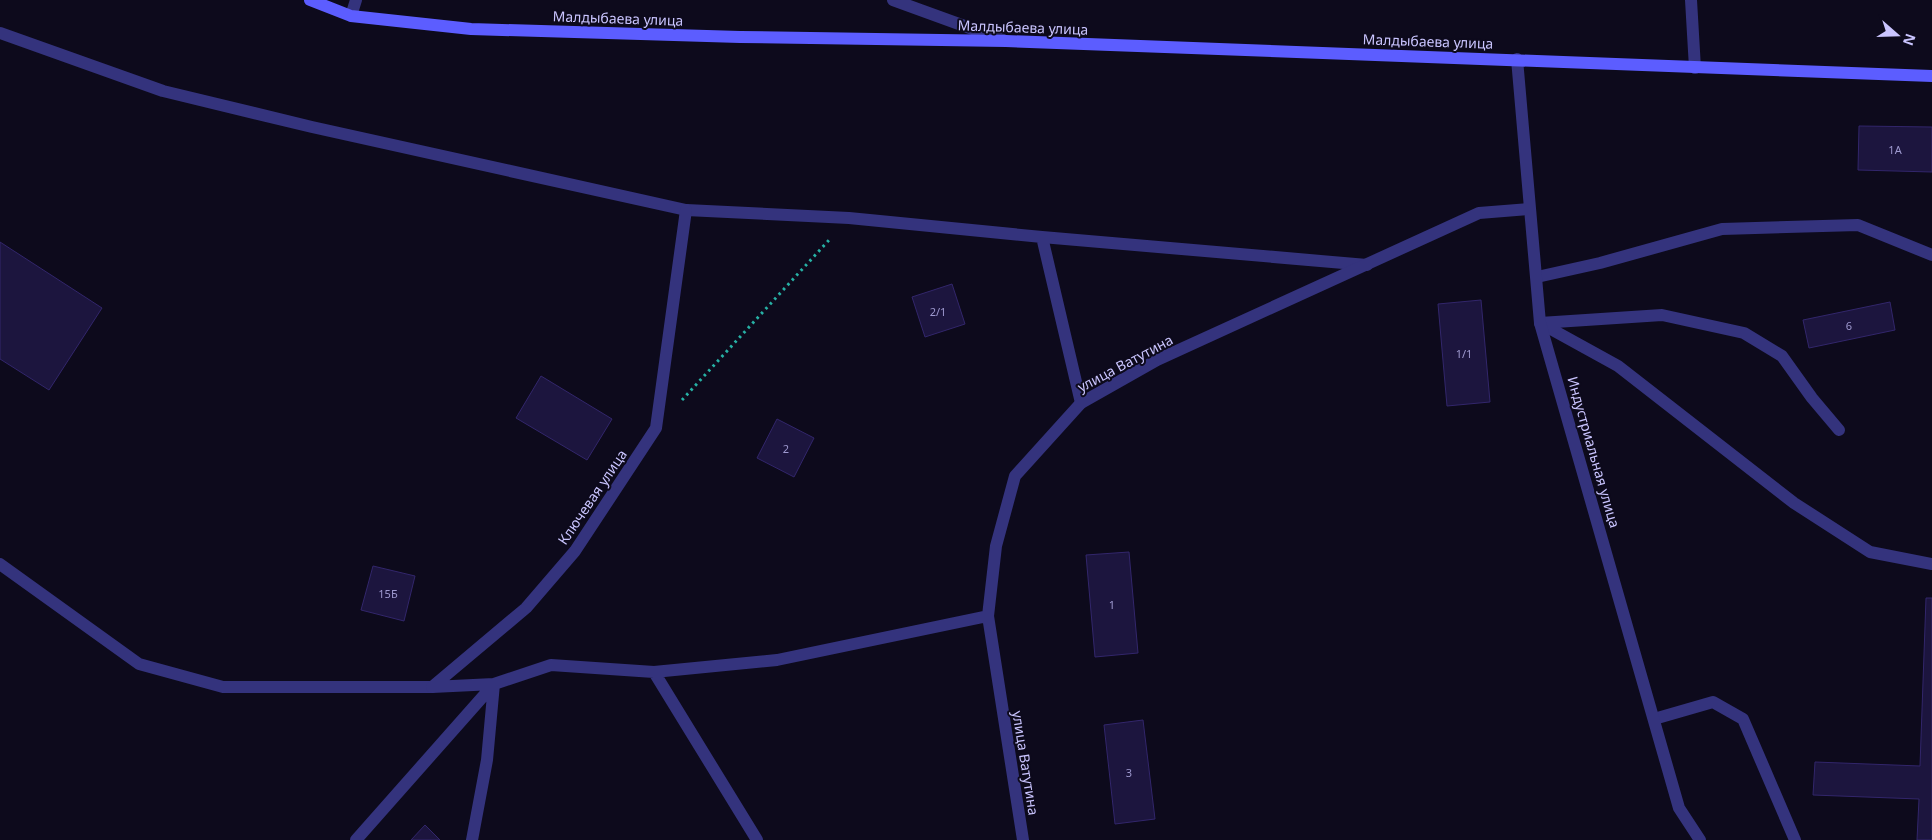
<svg xmlns="http://www.w3.org/2000/svg" width="1932" height="840" font-family="'Noto Sans',sans-serif">
<style>
.building{fill:#1c153e;stroke:#32266b}
.lines{fill:none;stroke-linecap:round;stroke-linejoin:round}
.path{stroke:#27b1a5;stroke-width:3;stroke-dasharray:2.5 4;stroke-linecap:butt}
.lane{stroke:#34337d;stroke-width:12}
.street{stroke:#34337d;stroke-width:12}
.secondary{stroke:#5c5dff;stroke-width:12}
.labels{text-anchor:middle;dominant-baseline:central;stroke-width:4;stroke-linejoin:round;paint-order:stroke}
.number-label{font-size:11px;fill:#9e99cf}
.street-label{font-size:14px;fill:#cac5ff;stroke:#0d0a1c}
</style>
<rect width="100%" height="100%" fill="#0d0a1c"/>
<path class="building" d="M 1859,126 L 1932,127 L 1932,172 L 1858,170 Z
M 0,242 L 102,308 L 49,390 L 0,359 Z
M 952,284 L 965,324 L 925,337 L 912,297 Z
M 1481,300 L 1490,402 L 1447,406 L 1438,304 Z
M 1890,302 L 1895,330 L 1809,348 L 1803,320 Z
M 541,376 L 612,419 L 587,460 L 516,418 Z
M 777,419 L 814,438 L 794,477 L 757,458 Z
M 1129,552 L 1138,653 L 1095,657 L 1086,555 Z
M 373,566 L 415,576 L 404,621 L 361,610 Z
M 1926,598 L 1932,598 L 1932,840 L 1917,840 L 1919,799 L 1813,795 L 1815,762 L 1920,766 Z
M 1143,720 L 1155,819 L 1115,824 L 1104,725 Z
M 425,825 L 440,840 L 411,840 Z"/>
<g class="lines">
<path class="path" d="M 682,400 L 830,239"/>
<path class="lane" d="M 893,0 L 1003,40
M 0,33 L 163,91 L 312,127 L 686,210 L 849,218 L 1042,237 L 1367,265
M 1042,237 L 1081,403
M 1537,277 L 1600,263 L 1722,229 L 1858,225 L 1932,255
M 1540,323 L 1618,366 L 1794,503 L 1870,552 L 1932,564
M 1540,323 L 1662,315 L 1744,333 L 1782,356 L 1812,398 L 1839,430
M 0,564 L 139,664 L 223,687 L 432,687
M 1654,719 L 1713,702 L 1743,719 L 1795,840"/>
<path class="street" d="M 1691,0 L 1695,68
M 351,16 L 356,0
M 1517,59 L 1540,323 L 1679,808 L 1700,840
M 654,672 L 777,660 L 988,616
M 494,684 L 432,687 L 526,608 L 575,551 L 656,428 L 686,210
M 356,840 L 494,684
M 472,840 L 487,760 L 494,684 L 551,665 L 654,672 L 757,840
M 1023,840 L 988,616 L 996,546 L 1015,476 L 1081,403 L 1157,360 L 1479,213 L 1530,209"/>
<path class="secondary" d="M 310,0 L 351,16 L 471,29 L 740,37 L 1006,41 L 1932,76"/>
</g>
<g class="labels">
<g class="number-label">
<text x="1895" y="149">1А</text>
<text x="938" y="311">2/1</text>
<text x="1849" y="325">6</text>
<text x="1464" y="353">1/1</text>
<text x="786" y="448">2</text>
<text x="388" y="593">15Б</text>
<text x="1112" y="604">1</text>
<text x="1129" y="772">3</text>
</g>
<g class="street-label">
<text transform="translate(618 18) rotate(2)">Малдыбаева улица</text>
<text transform="translate(1023 27) rotate(2)">Малдыбаева улица</text>
<text transform="translate(1428 41) rotate(2)">Малдыбаева улица</text>
<text transform="translate(1125 363) rotate(-28)">улица Ватутина</text>
<text transform="translate(1594 452) rotate(74)">Индустриальная улица</text>
<text transform="translate(592 497) rotate(-56)">Ключевая улица</text>
<text transform="translate(1026 763) rotate(81)">улица Ватутина</text>
</g>
</g>
<g transform="translate(1897 35) rotate(110)" stroke="#0d0a1c" stroke-width="4" paint-order="stroke">
<path d="M0-4L9 19L0 12L-9 19Z" fill="#cac5ff"/>
<text y="-8" font-size="14" font-weight="bold" text-anchor="middle" fill="#cac5ff">N</text>
</g>
</svg>
